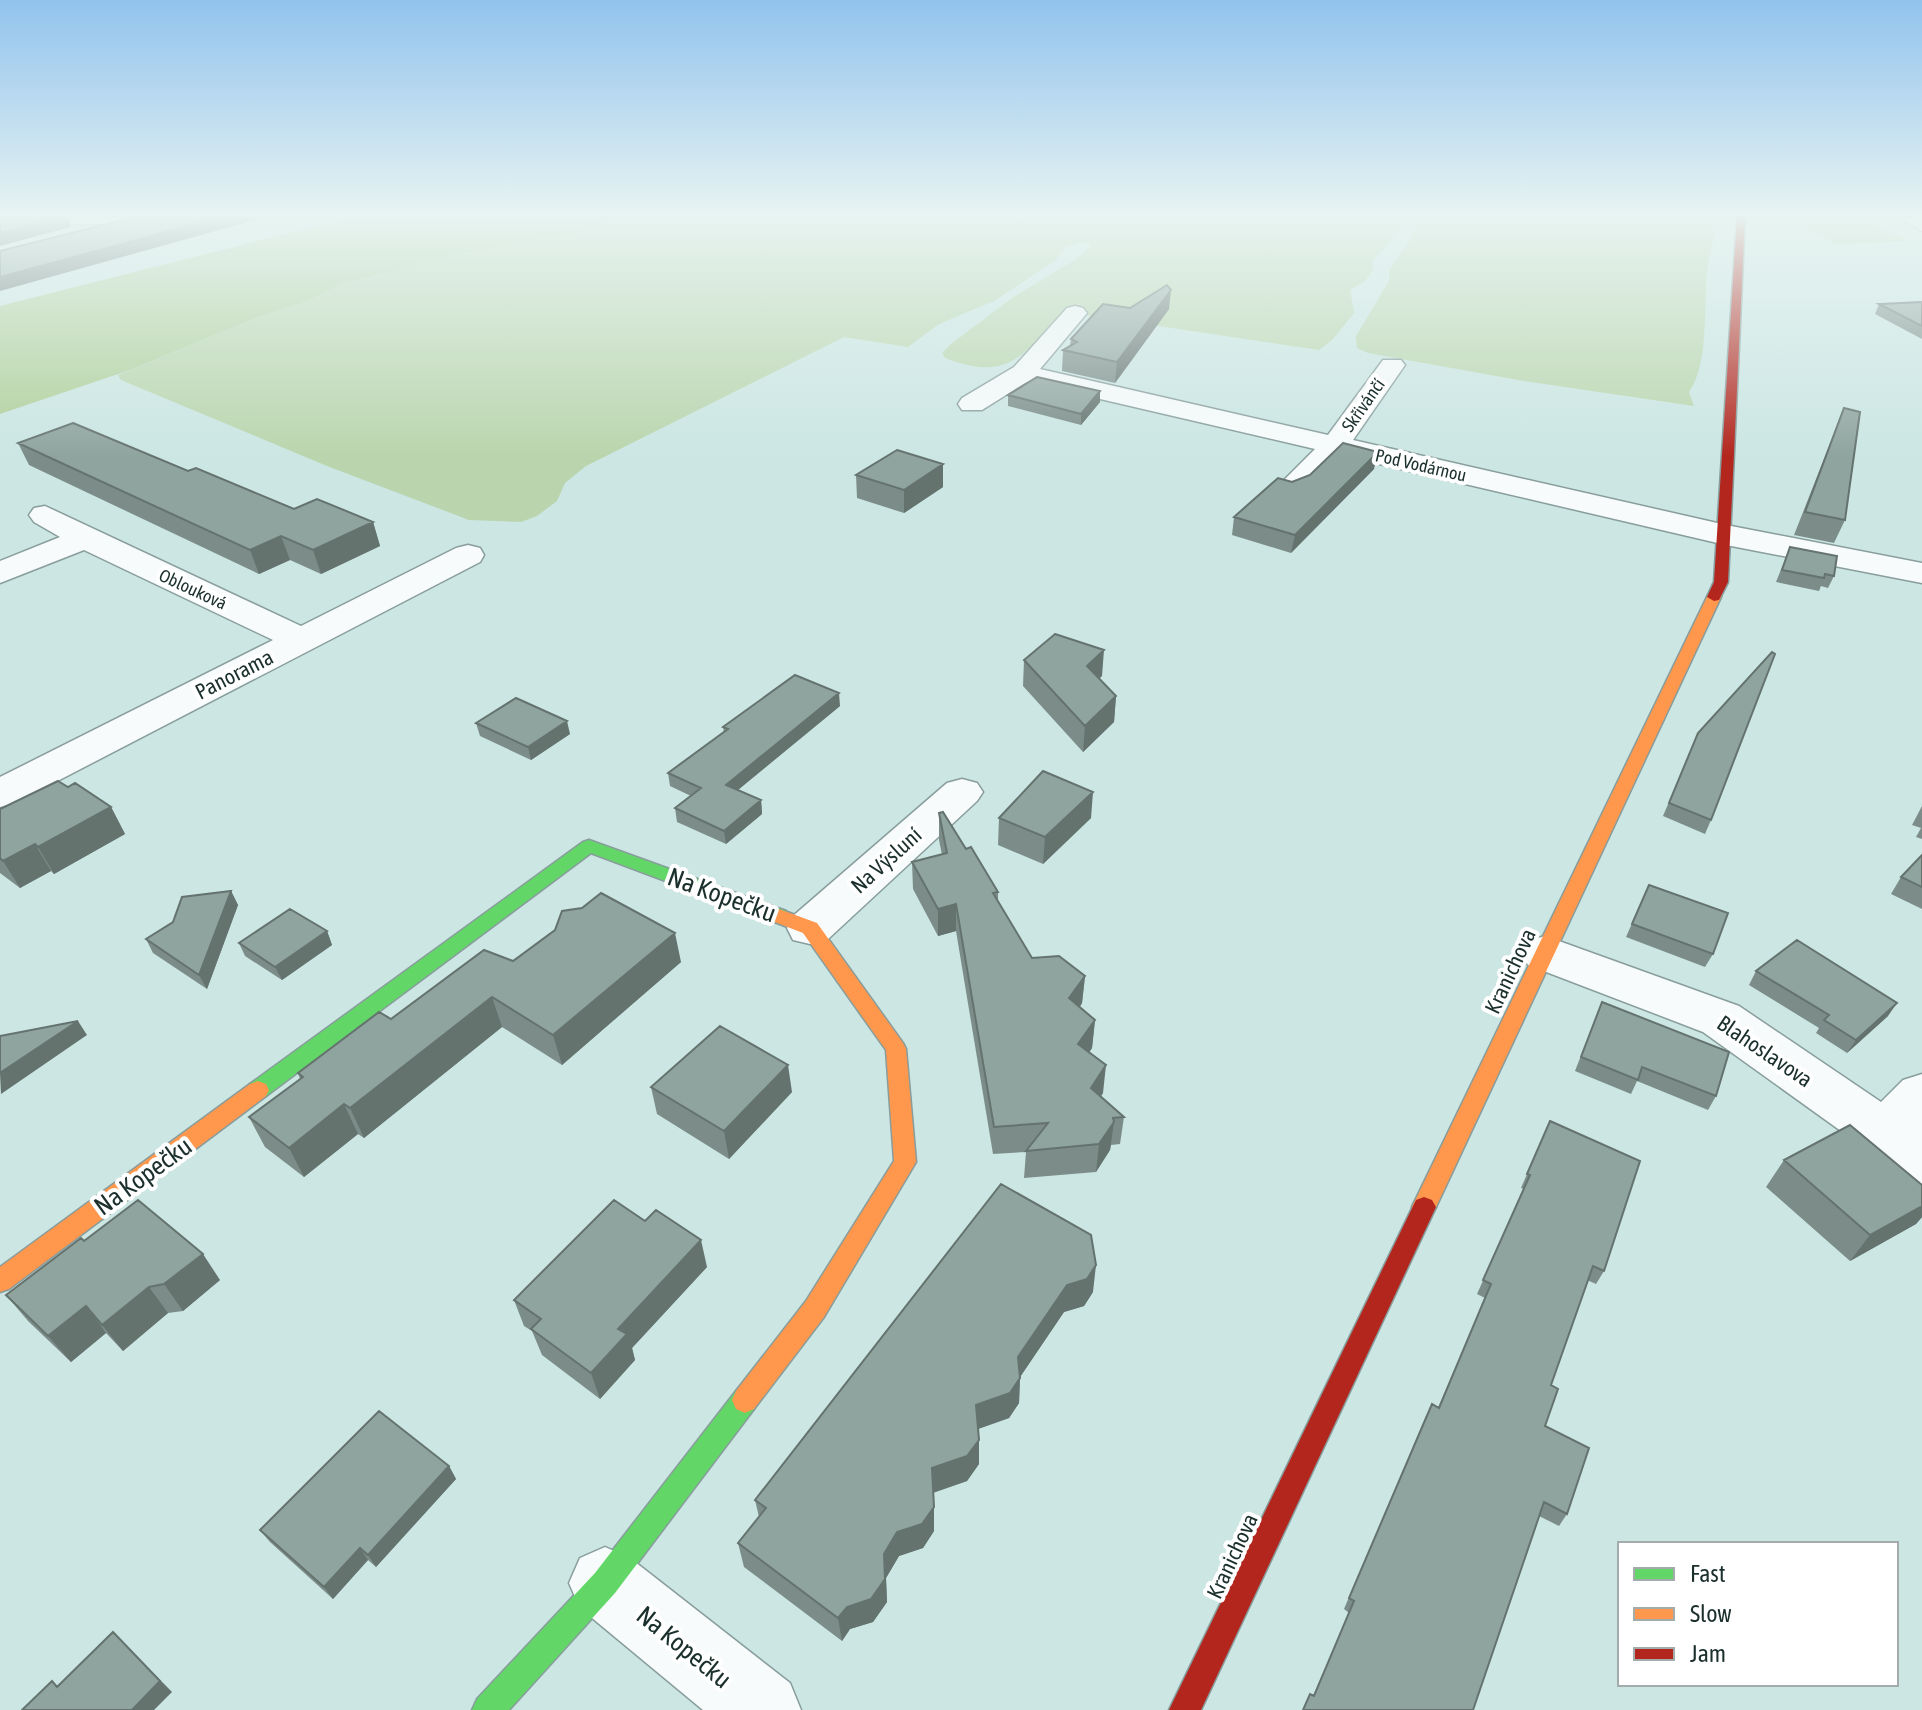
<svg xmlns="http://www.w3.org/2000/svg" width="1922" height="1710" font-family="'Asap Condensed',sans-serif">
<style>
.green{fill:#bad5ad}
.forest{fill:#b0cf9a}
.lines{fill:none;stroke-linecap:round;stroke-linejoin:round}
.street-casing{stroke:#889d9c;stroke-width:3}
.fast-casing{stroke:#889d9c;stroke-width:3}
.slow-casing{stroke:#889d9c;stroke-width:3}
.jam-casing{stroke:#889d9c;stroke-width:3}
.street{fill:#f7fbfb;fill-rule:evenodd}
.fast{fill:#63d668;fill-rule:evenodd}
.slow{fill:#ff974d;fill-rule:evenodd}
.jam{fill:#b3261e;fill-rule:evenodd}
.wall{fill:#7c8d89}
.shaded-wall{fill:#65736f}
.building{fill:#90a49f;stroke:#65736f;stroke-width:2}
.labels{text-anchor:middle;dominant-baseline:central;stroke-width:8;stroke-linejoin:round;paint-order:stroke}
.far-street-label{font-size:18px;fill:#1b302d;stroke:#fff}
.street-label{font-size:22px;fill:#1b302d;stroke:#fff}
.near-street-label{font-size:26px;fill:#1b302d;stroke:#fff}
</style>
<rect width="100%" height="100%" fill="#cbe6e3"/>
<path class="green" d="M 609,217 L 1400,217 C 1403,235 1383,249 1372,261 L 1374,268 L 1365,281 L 1350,290 L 1354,313 L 1332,340 L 1319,350 L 1065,312 C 1021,354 1011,383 945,358 L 942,353 L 951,344 L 1012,298 L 1076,259 L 1092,245 L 1084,242 L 1065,247 L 1056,260 L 994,301 L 939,324 L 908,347 L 844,337 L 586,466 L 565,483 L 557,501 L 537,516 L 521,522 L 469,520 L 327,466 L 121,380 L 118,375 L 261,316 L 305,302 L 342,284 L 457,254 L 579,233 Z
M 1418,217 L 1707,217 L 1716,234 C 1696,279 1716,353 1689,392 L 1694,406 L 1524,381 L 1368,353 L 1357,348 L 1356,336 L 1389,281 L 1389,270 L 1412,237 Z
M 1781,217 L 1859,217 L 1908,241 L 1836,244 Z"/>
<path class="forest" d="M 353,217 L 609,217 L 579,233 L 457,254 L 342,284 L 305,302 L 261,316 L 127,371 L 0,414 L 0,306 Z"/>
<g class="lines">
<g class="street-casing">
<path id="street" d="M 0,217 L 141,217 L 144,221 L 134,227 L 100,224 L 0,225 Z
M 1895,217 L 1922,217 L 1922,231 Z
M 1075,306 L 1083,308 L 1087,313 L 1040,369 L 1328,435 L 1383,360 L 1401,360 L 1405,365 L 1353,440 L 1726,525 L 1922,563 L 1922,583 L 1726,545 L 1341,455 C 1324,472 1306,502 1279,495 L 1275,489 L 1315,449 L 1027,382 L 982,410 L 962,410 L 958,404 L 962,398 L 1014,367 L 1067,308 Z
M 45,506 L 301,626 L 456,548 L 468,545 L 480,548 L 484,555 L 480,562 L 15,803 L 0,807 L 0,777 L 273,640 L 84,550 L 0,583 L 0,561 L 60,537 L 34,522 L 29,515 L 34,508 Z
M 962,779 L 977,783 L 983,792 L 977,801 L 827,940 L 810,944 L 793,940 L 787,928 L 793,916 L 947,783 Z
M 1545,936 L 1739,1006 L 1881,1102 L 1903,1080 L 1922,1074 L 1922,1186 L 1902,1179 L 1866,1149 L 1703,1032 L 1528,965 L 1521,953 L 1528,941 Z
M 605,1547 L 630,1558 L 790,1683 L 801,1710 L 703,1710 L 580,1608 L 569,1583 L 580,1558 Z"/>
</g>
<g class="fast-casing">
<path id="fast" d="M 589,840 L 786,911 L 788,916 L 786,921 L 772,921 L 591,853 L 266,1096 L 258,1099 L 250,1096 L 247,1090 L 250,1084 L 583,842 Z
M 745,1387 L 754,1391 L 758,1400 L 754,1409 L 615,1593 L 509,1710 L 472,1710 L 477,1699 L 595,1573 L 736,1391 Z"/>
</g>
<g class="slow-casing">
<path id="slow" d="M 1714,593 L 1721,597 L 1436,1207 L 1432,1214 L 1424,1217 L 1416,1214 L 1412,1207 L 1707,597 Z
M 779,909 L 817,923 L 903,1043 L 906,1049 L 916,1162 L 824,1317 L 754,1409 L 745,1413 L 736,1409 L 732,1400 L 736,1391 L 806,1301 L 894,1161 L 886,1050 L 803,933 L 772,921 L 770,916 L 772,911 Z
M 258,1081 L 266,1084 L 269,1090 L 266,1096 L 9,1289 L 0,1292 L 0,1267 L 250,1084 Z"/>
</g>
<g class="jam-casing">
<path id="jam" d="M 1737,217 L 1745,217 L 1728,582 L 1719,600 L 1714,601 L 1707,597 L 1714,582 Z
M 1424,1197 L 1432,1200 L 1436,1207 L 1201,1710 L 1169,1710 L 1416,1200 Z"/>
</g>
<use href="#street" class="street"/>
<use href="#fast" class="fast"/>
<use href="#slow" class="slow"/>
<use href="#jam" class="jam"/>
</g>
<path class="wall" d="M 1922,302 L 1922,339 L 1875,314 L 1879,304 Z
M 1130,308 L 1169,309 L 1115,383 L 1062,371 L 1063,350 L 1070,345 L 1071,339 Z
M 1008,395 L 1100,402 L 1081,425 L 1008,406 Z
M 1844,408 L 1845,520 L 1834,543 L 1794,535 Z
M 18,443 L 188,471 L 294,509 L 373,522 L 380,546 L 321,574 L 290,560 L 259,574 L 29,465 Z
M 943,464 L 943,487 L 904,513 L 857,498 L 856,475 Z
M 1374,469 L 1291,553 L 1232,535 L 1234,517 L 1292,482 Z
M 1790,547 L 1834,576 L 1828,588 L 1821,586 L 1819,591 L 1776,582 Z
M 1024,660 L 1102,676 L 1099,678 L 1116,696 L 1114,722 L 1083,752 L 1023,686 Z
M 840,706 L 738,790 L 761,800 L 762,814 L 726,844 L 677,822 L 675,808 L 691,796 L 670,786 L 668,773 L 724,732 L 723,727 Z
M 476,723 L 570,734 L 531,760 L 480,736 Z
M 1698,733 L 1711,820 L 1705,834 L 1663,816 Z
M 68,787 L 111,807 L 125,834 L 54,874 L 51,871 L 20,888 L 0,873 L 0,809 Z
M 1922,806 L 1922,839 L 1916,837 L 1921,828 L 1912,825 Z
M 939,813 L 998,892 L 998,901 L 1032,958 L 1085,976 L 1082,1003 L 1080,1007 L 1095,1020 L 1092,1048 L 1089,1053 L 1103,1093 L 1101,1096 L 1124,1117 L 1120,1144 L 1111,1145 L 1110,1150 L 1096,1172 L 1024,1178 L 1026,1152 L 993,1154 L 956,931 L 938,936 L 913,889 L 912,862 L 942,855 L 939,840 Z
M 999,818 L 1091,818 L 1043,864 L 998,845 Z
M 1922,855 L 1922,909 L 1891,894 L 1901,877 Z
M 1649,885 L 1713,954 L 1705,967 L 1626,937 Z
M 231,891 L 238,905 L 207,989 L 153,953 L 146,939 Z
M 327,931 L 332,945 L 282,980 L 245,956 L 239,943 Z
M 513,961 L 681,962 L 562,1065 L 502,1027 L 364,1138 L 358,1134 L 304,1177 L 265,1147 L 249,1117 L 300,1079 L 298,1073 Z
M 1756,971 L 1888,1016 L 1847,1053 L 1816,1033 L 1819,1028 L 1749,985 Z
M 1602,1002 L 1716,1096 L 1708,1110 L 1637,1081 L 1631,1094 L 1575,1071 Z
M 651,1087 L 792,1092 L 729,1159 L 657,1114 Z
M 1550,1121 L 1604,1271 L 1596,1284 L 1587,1280 L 1551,1385 L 1545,1426 L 1567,1514 L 1559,1526 L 1539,1516 L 1473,1710 L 1303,1710 L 1310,1694 L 1313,1696 L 1349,1613 L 1344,1609 L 1426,1416 L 1438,1408 L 1485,1298 L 1477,1294 L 1524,1189 L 1521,1188 Z
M 1784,1160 L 1922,1185 L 1922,1217 L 1916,1224 L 1850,1261 L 1766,1187 Z
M 84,1241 L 220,1280 L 183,1311 L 168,1313 L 123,1351 L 106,1333 L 71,1362 L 28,1321 L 6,1295 Z
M 707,1267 L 632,1348 L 635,1360 L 600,1399 L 542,1355 L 532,1331 L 524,1326 L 514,1300 Z
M 1093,1292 L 1084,1306 L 1064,1312 L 1020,1377 L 1019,1403 L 1009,1418 L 978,1429 L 979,1464 L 967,1481 L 933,1493 L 934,1531 L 923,1548 L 899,1556 L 886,1578 L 887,1602 L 873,1622 L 850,1629 L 842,1641 L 744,1567 L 738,1543 L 759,1517 L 755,1500 Z
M 449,1466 L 456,1479 L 376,1567 L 368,1560 L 333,1599 L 270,1542 L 260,1530 Z"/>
<path class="shaded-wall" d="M 62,217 L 67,217 L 71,227 L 0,246 L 0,233 Z
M 221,217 L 266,217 L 0,291 L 0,277 Z
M 1171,290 L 1169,309 L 1115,383 L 1117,362 Z
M 1100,391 L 1100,402 L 1081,425 L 1081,414 Z
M 1378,452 L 1374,469 L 1291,553 L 1295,535 Z
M 943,464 L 943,487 L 904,513 L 904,490 Z
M 373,522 L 380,546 L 321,574 L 313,550 Z
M 281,536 L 290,560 L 259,574 L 250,550 Z
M 1104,650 L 1102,676 L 1085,692 L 1087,666 Z
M 839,693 L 840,706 L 728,798 L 726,785 Z
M 1116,696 L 1114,722 L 1083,752 L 1085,726 Z
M 567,721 L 570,734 L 531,760 L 528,747 Z
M 1093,792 L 1091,818 L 1043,864 L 1045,837 Z
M 761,800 L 762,814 L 726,844 L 724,831 Z
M 111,807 L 125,834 L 54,874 L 38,847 Z
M 35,844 L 51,871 L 20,888 L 3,861 Z
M 231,891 L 238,905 L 207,989 L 199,975 Z
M 956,904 L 956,931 L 938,936 L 938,909 Z
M 327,931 L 332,945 L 282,980 L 275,967 Z
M 675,933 L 681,962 L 562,1065 L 553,1035 Z
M 1085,976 L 1082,1003 L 1067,1025 L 1069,998 Z
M 492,997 L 502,1027 L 364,1138 L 350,1108 Z
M 1897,1003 L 1888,1016 L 1847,1053 L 1856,1040 Z
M 1095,1020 L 1092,1048 L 1075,1072 L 1078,1044 Z
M 78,1021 L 87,1035 L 1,1094 L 0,1073 Z
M 788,1065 L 792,1092 L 729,1159 L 724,1131 Z
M 1106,1065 L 1103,1093 L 1089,1115 L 1091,1088 Z
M 344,1104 L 358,1134 L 304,1177 L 289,1148 Z
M 1114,1122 L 1110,1150 L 1096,1172 L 1099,1144 Z
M 1922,1206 L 1922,1217 L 1916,1224 L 1850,1261 L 1870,1235 Z
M 701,1240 L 707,1267 L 632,1348 L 635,1360 L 600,1399 L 591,1373 L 618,1329 Z
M 203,1254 L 220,1280 L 183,1311 L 164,1284 Z
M 1096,1265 L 1093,1292 L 1084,1306 L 1064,1312 L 1016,1383 L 1018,1357 L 1067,1285 Z
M 149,1287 L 168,1313 L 123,1351 L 102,1325 Z
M 86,1306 L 106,1333 L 71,1362 L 48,1336 Z
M 1020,1378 L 1019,1403 L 1009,1418 L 975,1430 L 976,1405 Z
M 979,1440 L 979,1464 L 967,1481 L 932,1493 L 932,1468 Z
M 449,1466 L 456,1479 L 376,1567 L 368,1555 Z
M 934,1507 L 934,1531 L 923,1548 L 899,1556 L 886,1578 L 887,1602 L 873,1622 L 850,1629 L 842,1641 L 838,1618 L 897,1532 Z
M 360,1548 L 368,1560 L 333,1599 L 324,1587 Z
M 113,1632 L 172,1692 L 154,1710 L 132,1710 Z"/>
<path class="building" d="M 0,217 L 62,217 L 0,233 Z
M 135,217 L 221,217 L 0,277 L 0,251 Z
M 1167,285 L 1171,290 L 1117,362 L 1063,350 L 1077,342 L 1071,339 L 1103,304 L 1130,308 Z
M 1922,302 L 1922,326 L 1879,304 Z
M 1037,377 L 1100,391 L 1081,414 L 1008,395 Z
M 1844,408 L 1860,412 L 1845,520 L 1805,512 Z
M 73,423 L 188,471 L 196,468 L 294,509 L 317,499 L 373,522 L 313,550 L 281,536 L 250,550 L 18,443 Z
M 1343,443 L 1378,452 L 1295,535 L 1234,517 L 1278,478 L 1292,482 L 1310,475 Z
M 897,450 L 943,464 L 904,490 L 856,475 Z
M 1790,547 L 1837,556 L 1834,576 L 1825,574 L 1824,578 L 1782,570 Z
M 1055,634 L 1104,650 L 1087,666 L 1116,696 L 1085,726 L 1024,660 Z
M 1772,652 L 1775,654 L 1711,820 L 1669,803 L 1698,733 Z
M 795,675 L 839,693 L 726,785 L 761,800 L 724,831 L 675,808 L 701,788 L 668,773 L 728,729 L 723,727 Z
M 516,698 L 567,721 L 528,747 L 476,723 Z
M 1043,771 L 1093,792 L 1045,837 L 999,818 Z
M 58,781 L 68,787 L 75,783 L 111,807 L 38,847 L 35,844 L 3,861 L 0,858 L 0,809 Z
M 943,812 L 966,849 L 971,847 L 998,892 L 993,893 L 1032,958 L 1059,956 L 1085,976 L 1069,998 L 1095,1020 L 1078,1044 L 1106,1065 L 1091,1088 L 1124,1117 L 1113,1118 L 1114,1122 L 1099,1144 L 1026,1151 L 1048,1123 L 994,1127 L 956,904 L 938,909 L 912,862 L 947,853 L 939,813 Z
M 1922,855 L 1922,887 L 1901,877 Z
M 1649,885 L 1728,913 L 1713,954 L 1632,924 Z
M 231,891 L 199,975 L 146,939 L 173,922 L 182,897 Z
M 601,893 L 675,933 L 553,1035 L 492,997 L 350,1108 L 344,1104 L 289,1148 L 249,1117 L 303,1077 L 298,1073 L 379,1012 L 391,1019 L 484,950 L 513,961 L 555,930 L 562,911 L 582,908 Z
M 290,909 L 327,931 L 275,967 L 239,943 Z
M 1797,940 L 1897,1003 L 1856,1040 L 1824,1020 L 1829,1015 L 1756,971 Z
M 1602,1002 L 1729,1052 L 1716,1096 L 1642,1067 L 1638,1080 L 1581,1057 Z
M 78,1021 L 0,1073 L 0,1036 Z
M 720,1026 L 788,1065 L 724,1131 L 651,1087 Z
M 1550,1121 L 1640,1161 L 1604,1271 L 1593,1266 L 1551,1385 L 1558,1389 L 1545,1426 L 1589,1448 L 1567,1514 L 1544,1502 L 1473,1710 L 1303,1710 L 1310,1694 L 1314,1696 L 1354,1601 L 1349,1598 L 1432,1404 L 1439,1408 L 1491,1284 L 1483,1280 L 1530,1175 L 1527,1174 Z
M 1850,1125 L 1922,1185 L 1922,1206 L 1870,1235 L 1784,1160 Z
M 1001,1184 L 1091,1235 L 1096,1265 L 1087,1279 L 1067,1285 L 1018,1357 L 1020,1378 L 1010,1393 L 976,1405 L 979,1440 L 967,1456 L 932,1468 L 934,1507 L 922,1524 L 897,1532 L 884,1554 L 885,1579 L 871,1599 L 847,1607 L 838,1618 L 738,1543 L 766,1508 L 755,1500 Z
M 138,1200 L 203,1254 L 164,1284 L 149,1287 L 102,1325 L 86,1306 L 48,1336 L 6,1295 L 81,1238 L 84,1241 Z
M 614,1200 L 645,1221 L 656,1210 L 701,1240 L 618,1329 L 627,1334 L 591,1373 L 531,1329 L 541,1319 L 514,1300 Z
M 379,1411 L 449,1466 L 368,1555 L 360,1548 L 324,1587 L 260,1530 Z
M 113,1632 L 160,1681 L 132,1710 L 22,1710 L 52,1681 L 57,1687 Z"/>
<linearGradient id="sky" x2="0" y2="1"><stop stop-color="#91c3ed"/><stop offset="0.47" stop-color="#e8f4f2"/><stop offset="1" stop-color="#e8f4f2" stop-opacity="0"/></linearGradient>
<rect width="1922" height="457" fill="url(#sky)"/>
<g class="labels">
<g class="far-street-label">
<text transform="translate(1363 405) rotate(-55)">Skřivánčí</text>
<text transform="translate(1421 465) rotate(13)">Pod Vodárnou</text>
<text transform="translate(193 589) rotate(25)">Oblouková</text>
</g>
<g class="street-label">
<text transform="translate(234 674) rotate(-27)">Panorama</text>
<text transform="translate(886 860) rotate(-42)">Na Výsluní</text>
<text transform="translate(1510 971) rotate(-65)">Kranichova</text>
<text transform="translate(1765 1051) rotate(34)">Blahoslavova</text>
<text transform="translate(1232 1556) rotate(-65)">Kranichova</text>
</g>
<g class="near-street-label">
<text transform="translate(722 895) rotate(20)">Na Kopečku</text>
<text transform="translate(143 1176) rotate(-36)">Na Kopečku</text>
<text transform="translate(684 1647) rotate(39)">Na Kopečku</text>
</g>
</g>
<rect x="1618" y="1542" width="280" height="144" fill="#ffffff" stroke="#a4acab" stroke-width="2"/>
<rect x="1634" y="1568" width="40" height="12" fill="#63d668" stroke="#a4acab" stroke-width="2"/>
<text x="1690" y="1582" font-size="24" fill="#1b302d">Fast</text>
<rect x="1634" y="1608" width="40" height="12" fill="#ff974d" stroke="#a4acab" stroke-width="2"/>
<text x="1690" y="1622" font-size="24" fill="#1b302d">Slow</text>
<rect x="1634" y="1648" width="40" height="12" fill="#b3261e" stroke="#a4acab" stroke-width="2"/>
<text x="1690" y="1662" font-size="24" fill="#1b302d">Jam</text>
</svg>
